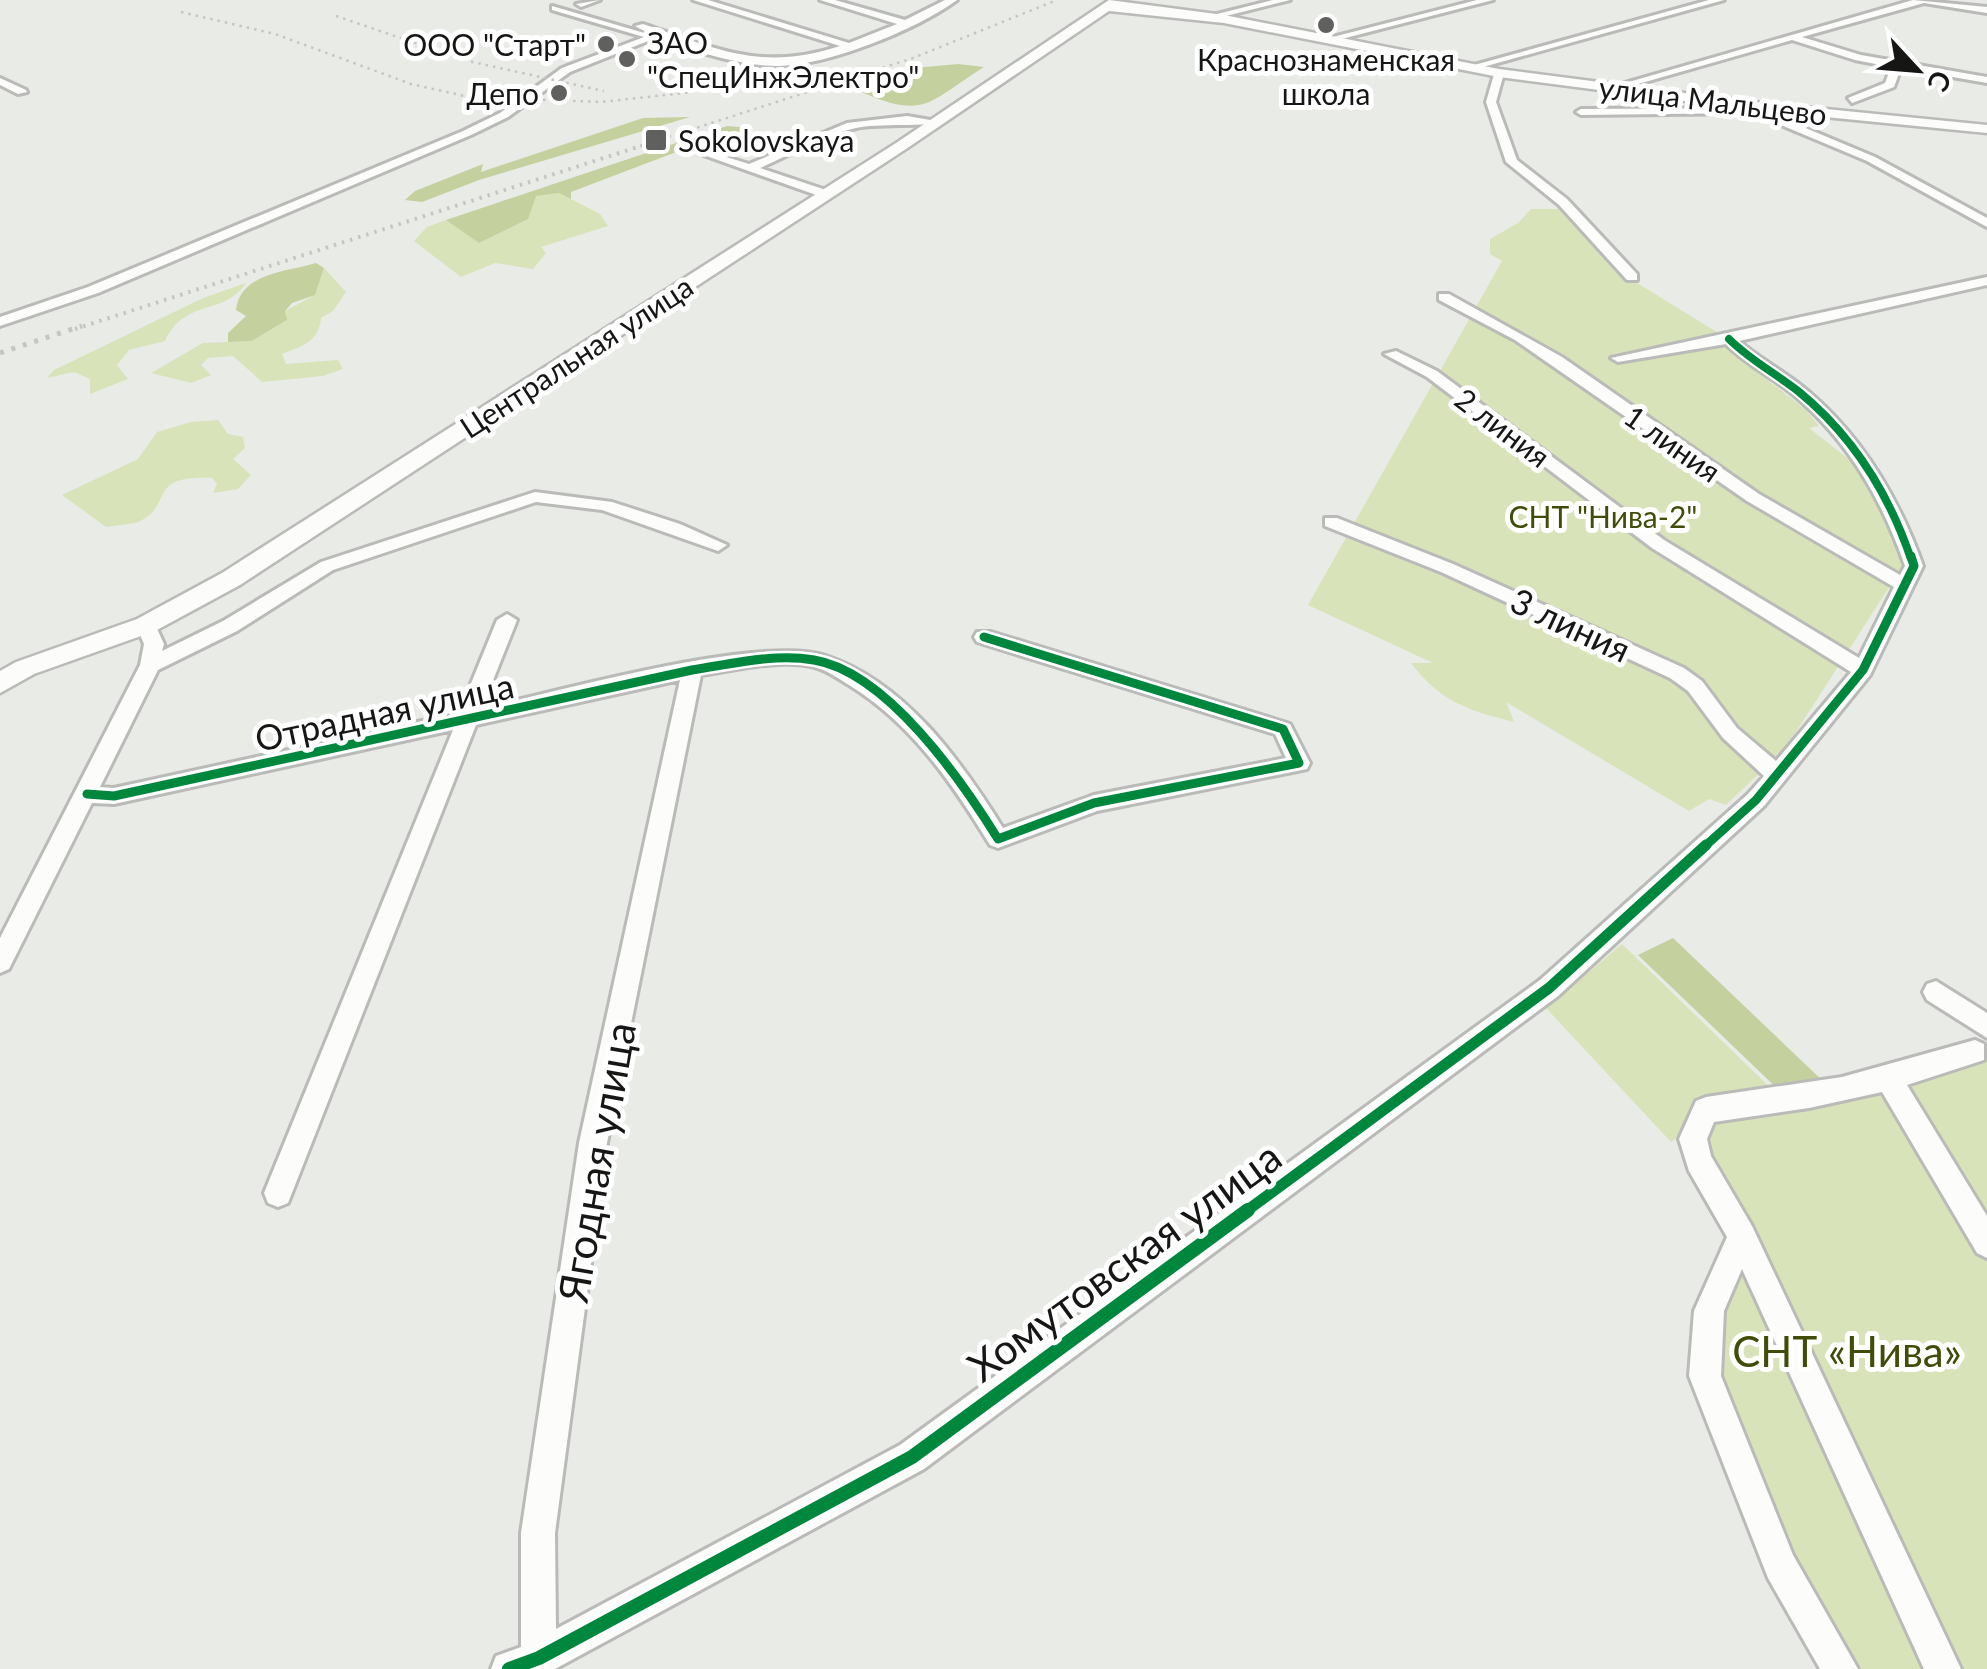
<svg xmlns="http://www.w3.org/2000/svg" width="1987" height="1669" font-family="Lato,sans-serif">
<style>
.green{fill:#d8e3b9}
.forest{fill:#c4d09d}
.lines{fill:none;stroke-linecap:round;stroke-linejoin:round}
.street-casing{stroke:#babbb8;stroke-width:6}
.secondary-casing{stroke:#babbb8;stroke-width:5}
.street{fill:#fcfcfb;fill-rule:evenodd}
.secondary{fill:#fcfcfb;fill-rule:evenodd}
.rail-far2{stroke:#c5c6c4;stroke-width:2.5;stroke-dasharray:2.5 5;stroke-linecap:butt}
.rail-far1{stroke:#c5c6c4;stroke-width:4;stroke-dasharray:2.5 6;stroke-linecap:butt}
.rail{stroke:#c5c6c4;stroke-width:5;stroke-dasharray:4 8;stroke-linecap:butt}
.cycleway-far3-casing{stroke:#fff;stroke-width:12}
.cycleway-far2-casing{stroke:#fff;stroke-width:14}
.cycleway-far1-casing{stroke:#fff;stroke-width:18}
.cycleway-casing{stroke:#fff;stroke-width:20}
.cycleway-far3{stroke:#00873e;stroke-width:8}
.cycleway-far2{stroke:#00873e;stroke-width:9}
.cycleway-far1{stroke:#00873e;stroke-width:11}
.cycleway{stroke:#00873e;stroke-width:14}
.poi-dot{fill:#60615e;stroke:#fff;stroke-width:4}
.labels{text-anchor:middle;dominant-baseline:central;stroke-width:10;stroke-linejoin:round;paint-order:stroke}
.far-poi-label{font-size:30px;fill:#161715;stroke:#fff;text-anchor:start}
.far-street-label{font-size:30px;fill:#161715;stroke:#fff}
.far-park-label{font-size:30px;fill:#404d08;stroke:#fff}
.street-label{font-size:35px;fill:#161715;stroke:#fff}
.near-street-label{font-size:42px;fill:#161715;stroke:#fff}
.near-park-label{font-size:42px;fill:#404d08;stroke:#fff}
</style>
<rect width="100%" height="100%" fill="#e9ebe7"/>
<path class="green" d="M 559,193 L 600,214 L 608,226 L 541,247 L 546,253 L 533,269 L 495,263 L 461,277 L 414,241 L 427,227 L 446,220 L 480,242 L 527,219 L 535,196 Z
M 1531,209 L 1563,209 L 1629,278 L 1720,334 L 1729,350 L 1805,409 L 1819,426 L 1809,428 L 1865,472 L 1906,561 L 1785,749 L 1726,805 L 1709,799 L 1689,811 L 1506,702 L 1514,722 C 1467,710 1441,702 1411,663 L 1433,663 L 1308,605 L 1502,261 L 1490,254 L 1490,239 L 1518,223 Z
M 324,268 L 346,292 L 333,311 L 321,318 C 319,342 302,346 282,354 L 286,364 L 338,360 L 343,369 L 323,376 L 262,382 L 233,356 L 208,358 L 201,365 L 211,375 L 191,383 L 151,373 L 203,343 L 252,341 L 286,321 L 285,311 L 315,295 Z
M 246,283 C 223,317 186,297 165,341 L 129,350 L 117,365 L 128,379 L 90,394 L 90,379 L 74,372 L 47,378 L 54,370 L 203,298 Z
M 218,420 L 228,434 L 243,437 L 245,448 L 233,459 L 251,475 L 238,489 L 213,493 L 217,484 L 212,478 C 144,475 176,505 138,522 C 129,525 116,525 106,527 L 62,495 L 138,459 L 157,432 L 191,422 Z
M 1622,944 L 1781,1098 L 1696,1106 L 1682,1134 L 1671,1142 L 1546,1008 Z
M 1987,1048 L 1987,1669 L 1840,1669 L 1705,1376 L 1742,1236 L 1699,1161 L 1698,1120 L 1890,1081 Z"/>
<path class="forest" d="M 958,64 L 984,67 C 928,102 926,120 861,92 L 904,69 Z
M 690,117 L 479,180 L 422,202 L 405,200 L 415,191 L 483,164 L 481,172 L 643,118 Z
M 727,126 L 740,127 L 742,134 L 701,153 L 684,149 L 571,192 L 571,199 L 559,193 L 536,196 L 528,219 L 479,243 L 446,220 Z
M 316,263 L 324,268 L 315,295 L 292,303 L 285,311 L 287,320 L 252,341 L 228,342 L 228,333 L 246,316 L 236,310 C 240,273 286,272 316,263 Z
M 1673,938 L 1825,1083 L 1784,1095 L 1638,955 Z"/>
<g class="lines">
<g class="street-casing">
<path id="street" d="M 600,0 L 581,7 L 576,4 Z
M 693,0 L 708,0 L 849,43 L 897,24 L 820,0 L 835,0 L 905,20 L 945,0 L 957,0 C 916,30 827,66 776,66 C 737,66 669,45 635,26 L 643,24 C 718,49 760,72 840,46 Z
M 1273,0 L 1290,0 L 1210,20 L 1205,17 Z
M 1477,0 L 1493,0 L 1330,42 L 1325,39 Z
M 1709,0 L 1724,0 L 1476,69 L 1467,67 Z
M 1913,0 L 1987,7 L 1987,13 L 1924,3 L 1802,37 L 1861,55 L 1987,77 L 1987,83 L 1901,68 L 1894,87 L 1852,103 L 1848,98 L 1885,83 L 1891,67 L 1855,60 L 1792,40 L 1617,90 L 1608,88 Z
M 552,6 L 658,37 L 570,72 L 508,117 L 471,135 L 98,293 L 0,326 L 0,317 L 88,287 L 463,131 L 500,113 L 562,68 L 644,37 L 552,10 Z
M 1495,71 L 1504,73 L 1496,102 L 1517,160 L 1567,199 L 1637,274 L 1637,280 L 1627,280 L 1559,205 L 1506,162 L 1486,102 Z
M 0,78 L 26,90 L 27,92 L 18,94 L 0,85 Z
M 1758,108 L 1875,157 L 1987,218 L 1987,227 L 1867,161 L 1752,113 L 1581,115 L 1576,112 L 1581,109 Z
M 907,116 L 942,122 C 931,127 876,123 856,128 C 824,135 790,155 760,168 L 823,189 L 823,195 L 819,196 L 698,153 L 704,150 L 749,164 L 847,123 Z
M 1987,277 L 1987,285 L 1739,341 C 1761,360 1787,373 1809,392 C 1864,439 1899,499 1923,566 L 1870,675 L 1764,806 L 1558,996 L 924,1469 L 555,1669 L 491,1669 L 496,1656 L 521,1647 L 521,1533 L 579,1143 L 680,680 L 476,725 L 288,1203 L 278,1207 L 268,1203 L 264,1193 L 453,730 L 114,804 L 92,803 L 9,969 L 0,973 L 0,938 L 140,665 L 144,644 L 136,625 L 139,620 L 153,620 L 164,644 L 162,651 L 223,621 L 321,562 L 535,492 L 612,502 L 680,524 L 727,545 L 718,551 L 602,510 L 536,502 L 333,570 L 237,631 L 158,670 L 100,787 L 114,788 L 459,713 L 497,620 L 507,614 L 517,620 L 482,708 C 557,692 760,634 826,656 C 905,682 961,761 1003,828 L 1094,795 L 1286,758 L 1275,734 L 977,642 L 974,637 L 977,632 L 991,632 L 1290,724 L 1310,763 L 1307,769 L 1097,811 L 998,848 L 990,845 C 952,783 912,724 849,685 C 839,679 827,670 815,667 C 780,658 736,670 701,675 L 607,1143 L 555,1533 L 556,1629 L 900,1445 L 1540,980 L 1748,794 L 1764,776 L 1723,738 L 1688,691 L 1670,678 L 1441,572 L 1325,526 L 1325,518 L 1337,518 L 1453,564 L 1684,668 L 1702,681 L 1737,728 L 1776,761 L 1851,672 L 1652,548 L 1427,377 L 1384,354 L 1396,351 L 1437,371 L 1664,540 L 1859,658 L 1894,587 L 1747,501 L 1515,340 L 1439,300 L 1439,294 L 1449,294 L 1562,357 L 1759,494 L 1900,575 L 1905,566 C 1882,500 1849,442 1795,396 C 1773,377 1746,365 1726,344 L 1618,362 L 1611,358 Z
M 1936,981 L 1987,1013 L 1987,1038 L 1927,1000 L 1923,992 L 1927,984 Z
M 1975,1040 L 1984,1044 L 1984,1060 L 1907,1085 L 1987,1216 L 1987,1258 L 1977,1253 L 1882,1092 L 1809,1108 L 1714,1122 L 1707,1139 L 1711,1156 L 1752,1226 L 1961,1669 L 1924,1669 L 1742,1269 L 1724,1311 L 1721,1376 L 1793,1555 L 1858,1669 L 1820,1669 L 1768,1578 L 1689,1376 L 1694,1311 L 1727,1237 L 1689,1171 L 1679,1139 L 1696,1101 L 1706,1097 L 1842,1077 Z"/>
</g>
<g class="secondary-casing">
<path id="secondary" d="M 1109,0 L 1224,15 L 1499,69 L 1754,102 L 1987,125 L 1987,133 L 1754,110 L 1499,77 L 1224,23 L 1109,11 L 906,149 L 240,585 L 155,631 L 34,674 L 0,693 L 0,671 L 16,662 L 137,619 L 222,573 L 896,143 Z"/>
</g>
<use href="#street" class="street"/>
<use href="#secondary" class="secondary"/>
<path class="rail-far2" d="M 181,12 L 275,34 L 411,84 L 469,97 L 601,102 L 776,83
M 336,16 L 468,61 L 604,91
M 640,146 L 913,58 L 1057,0"/>
<path class="rail-far1" d="M 75,329 L 647,144"/>
<path class="rail" d="M 0,353 L 82,326"/>
<g class="cycleway-far3-casing">
<path id="cycleway-far3" d="M 1729,339 C 1750,360 1775,373 1798,391 C 1852,435 1889,494 1911,559"/>
</g>
<g class="cycleway-far2-casing">
<path id="cycleway-far2" d="M 87,794 L 114,796 L 692,670 C 732,664 774,653 814,660 C 887,672 962,781 998,839 L 1094,803 L 1299,763 L 1283,729 L 984,637
M 1703,848 L 1756,800 L 1863,670 L 1914,566 L 1911,556"/>
</g>
<g class="cycleway-far1-casing">
<path id="cycleway-far1" d="M 1245,1212 L 1549,988 L 1706,845"/>
</g>
<g class="cycleway-casing">
<path id="cycleway" d="M 509,1669 L 539,1658 L 912,1457 L 1248,1210"/>
</g>
<use href="#cycleway-far3" class="cycleway-far3"/>
<use href="#cycleway-far2" class="cycleway-far2"/>
<use href="#cycleway-far1" class="cycleway-far1"/>
<use href="#cycleway" class="cycleway"/>
</g>
<g class="poi-dot">
<circle cx="1326" cy="25" r="10"/>
<circle cx="606" cy="44" r="10"/>
<circle cx="627" cy="59" r="10"/>
<circle cx="559" cy="93" r="10"/>
<rect x="644" y="128" width="24" height="24" rx="5"/>
</g>
<g class="labels">
<g class="far-poi-label">
<text x="647" y="42">ЗАО<tspan x="647" dy="34">"СпецИнжЭлектро"</tspan></text>
<text x="586" y="44" text-anchor="end">ООО "Старт"</text>
<text x="1326" y="59" text-anchor="middle">Краснознаменская<tspan x="1326" dy="34">школа</tspan></text>
<text x="539" y="93" text-anchor="end">Депо</text>
<text x="678" y="140">Sokolovskaya</text>
</g>
<g class="far-street-label">
<text transform="translate(1713 100) rotate(7)">улица Мальцево</text>
<text transform="translate(576 356) rotate(-33)">Центральная улица</text>
<text transform="translate(1503 427) rotate(37)">2 линия</text>
<text transform="translate(1673 443) rotate(35)">1 линия</text>
</g>
<g class="far-park-label">
<text x="1603" y="516">СНТ "Нива-2"</text>
</g>
<g class="street-label">
<text transform="translate(1571 624) rotate(25)">3 линия</text>
<text transform="translate(384 711) rotate(-12)">Отрадная улица</text>
</g>
<g class="near-street-label">
<text transform="translate(596 1162) rotate(-80)">Ягодная улица</text>
<text transform="translate(1124 1261) rotate(-36)">Хомутовская улица</text>
</g>
<g class="near-park-label">
<text x="1847" y="1351">СНТ «Нива»</text>
</g>
</g>
<g transform="translate(1917 70) rotate(116)" stroke="#ffffff" stroke-width="8" paint-order="stroke">
<path d="M0-8L18 38L0 25L-18 38Z" fill="#161715"/>
<text y="-15" font-size="28" font-weight="bold" text-anchor="middle" fill="#161715">С</text>
</g>
</svg>
